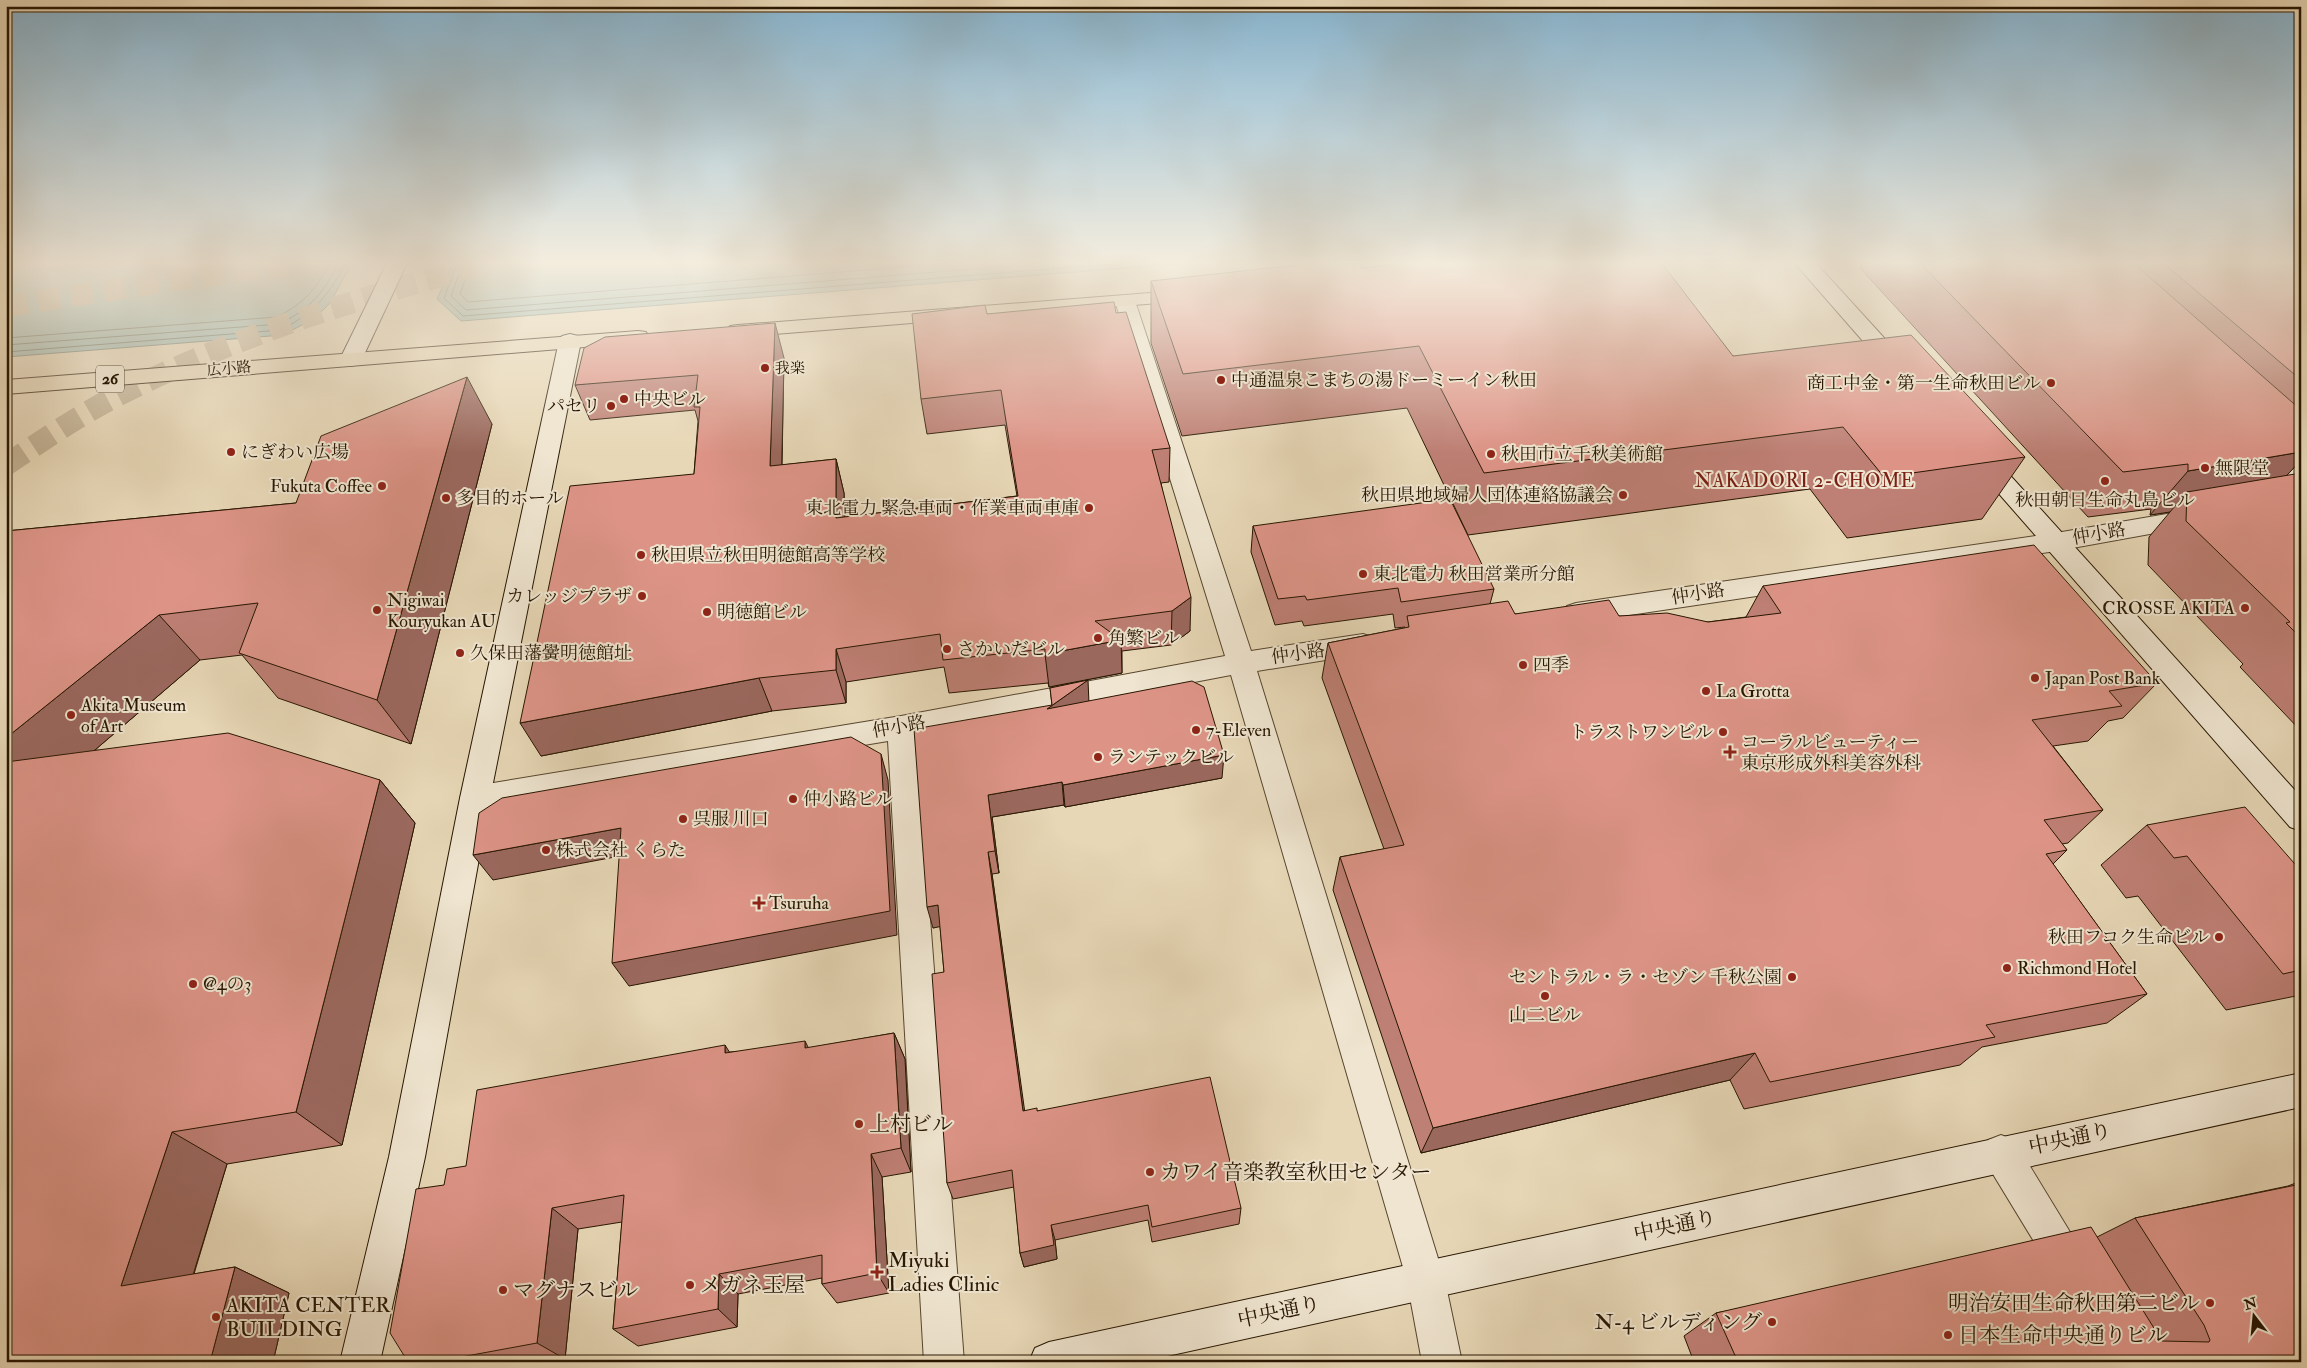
<svg xmlns="http://www.w3.org/2000/svg" width="2307" height="1368" font-family="'IM FELL Double Pica','Noto Serif JP',serif">
<style>
.water{fill:#97b9b2;stroke:#6a786b}
.lines{fill:none;stroke-linecap:round;stroke-linejoin:round}
.shore{stroke:#5f685a;stroke-width:1}
.highway-tunnel{stroke:#c1b092;stroke-width:22;stroke-dasharray:22 11;stroke-linecap:butt}
.street-casing{stroke:#57462e;stroke-width:2}
.secondary-casing{stroke:#271601;stroke-width:2}
.primary-casing{stroke:#271601;stroke-width:2}
.street{fill:#efe5d0;fill-rule:evenodd}
.secondary{fill:#efe5d0;fill-rule:evenodd}
.primary{fill:#e7d7b6;fill-rule:evenodd}
.wall{fill:#be7f74;stroke:#271601}
.shaded-wall{fill:#9b685e;stroke:#271601}
.building{fill:#dd9487;stroke:#271601}
.poi-dot{fill:#8f2418;stroke:#efe5d0;stroke-width:2}
.labels{text-anchor:middle;dominant-baseline:central;stroke-width:4;stroke-linejoin:round;paint-order:stroke}
.far-poi-label{font-size:15px;fill:#271601;stroke:#efe5d0;text-anchor:start}
.far-street-label{font-size:15px;fill:#271601;stroke:#efe5d0}
.shield{fill:#efe5d0;stroke:#63543f;stroke-width:1}
.shield-label{font-size:16px;font-weight:bold;fill:#271601}
.poi-label{font-size:18px;fill:#271601;stroke:#efe5d0;text-anchor:start}
.street-label{font-size:18px;fill:#271601;stroke:#efe5d0}
.neighbourhood-label{font-size:19px;letter-spacing:1px;fill:#7a1f14;stroke:#efe5d0}
.near-poi-label{font-size:21px;fill:#271601;stroke:#efe5d0;text-anchor:start}
.near-street-label{font-size:21px;fill:#271601;stroke:#efe5d0}
</style>
<rect width="100%" height="100%" fill="#e7d7b6"/>
<filter id="stains"><feTurbulence type="fractalNoise" baseFrequency=".004" numOctaves="4"/><feColorMatrix values="0 0 0 0 .2 0 0 0 0 .09 0 0 0 0 .02 0 0 0 .5 -.17"/></filter>
<radialGradient id="worn" r=".72"><stop offset=".6" stop-color="#630" stop-opacity="0"/><stop offset="1" stop-color="#630" stop-opacity=".3"/></radialGradient>
<path class="water" d="M 6,261 L 353,261 L 330,303 L 315,318 L 283,335 L 6,357 Z
M 454,261 L 1215,261 L 461,321 L 437,299 Z"/>
<g class="lines">
<path class="shore" d="M 458,261 L 444,298 L 463,316 L 1151,261
M 464,261 L 451,296 L 466,310 L 1073,261
M 472,261 L 460,294 L 468,302 L 978,261
M 6,338 L 277,317 C 306,302 316,289 331,261
M 6,345 L 280,324 C 312,307 323,293 340,261
M 6,352 L 281,330 C 316,311 328,296 347,261"/>
<path class="highway-tunnel" d="M 6,306 L 235,271 L 322,261
M 6,465 C 43,440 79,415 119,395 C 238,334 366,296 494,261"/>
<g class="street-casing">
<path id="street" d="M 1125,295 L 1132,297 L 1135,301 L 1251,651 L 1363,634 L 1372,637 L 1376,644 L 1372,651 L 1363,654 L 1257,671 L 1445,1281 L 1462,1362 L 1422,1362 L 1407,1281 L 1231,675 L 916,735 L 964,1362 L 924,1362 L 888,741 L 475,810 L 465,807 L 460,798 L 465,789 L 475,786 L 901,716 L 1225,656 L 1115,301 L 1118,297 Z
M 2265,435 L 2273,438 L 2301,462 L 2301,484 L 2293,482 L 2257,448 L 2253,443 L 2257,438 Z
M 2196,509 L 2205,512 L 2208,518 L 2205,524 L 2056,551 L 1576,623 L 1567,620 L 1563,613 L 1567,606 L 1576,603 L 2056,533 Z
M 2001,1135 L 2014,1140 L 2084,1255 L 2090,1268 L 2084,1281 L 2071,1287 L 2058,1281 L 1988,1166 L 1983,1153 L 1988,1140 Z"/>
</g>
<g class="secondary-casing">
<path id="secondary" d="M 388,261 L 408,261 L 362,359 L 359,364 L 351,366 L 343,364 L 340,359 Z
M 1793,261 L 1814,261 L 1906,362 L 1909,367 L 1906,372 L 1898,374 L 1890,372 Z
M 570,334 L 578,336 L 581,341 L 490,798 L 425,1157 L 380,1362 L 340,1362 L 389,1157 L 460,798 L 559,341 L 562,336 Z
M 1981,450 L 1989,452 L 2301,797 L 2301,831 L 2290,827 L 1973,464 L 1969,458 L 1973,452 Z
M 2301,1073 L 2301,1107 L 1140,1362 L 1029,1362 L 1035,1348 L 1049,1342 Z"/>
</g>
<g class="primary-casing">
<path id="primary" d="M 1189,290 L 1196,292 L 1199,296 L 1196,300 L 738,337 L 730,336 L 727,331 L 730,326 L 738,325 Z
M 638,331 L 646,332 L 649,337 L 646,342 L 6,394 L 6,380 Z"/>
</g>
<use href="#street" class="street"/>
<use href="#secondary" class="secondary"/>
<use href="#primary" class="primary"/>
</g>
<path class="wall" d="M 1864,261 L 2301,261 L 2301,460 L 2287,475 L 2299,493 L 2301,492 L 2301,731 L 2240,667 L 2243,664 L 2148,565 L 2149,537 L 2170,512 L 2150,515 L 2151,509 L 2088,517 L 1860,268 Z
M 1151,281 L 1733,356 L 2025,457 L 1982,519 L 1847,538 L 1810,489 L 1468,535 L 1407,408 L 1182,436 L 1151,343 Z
M 1116,313 L 1170,448 L 1169,482 L 1161,483 L 1190,631 L 1171,645 L 1122,651 L 1122,673 L 1049,687 L 1048,683 L 949,693 L 944,667 L 846,682 L 846,703 L 772,711 L 541,756 L 694,474 L 698,421 L 695,410 L 590,420 L 575,385 L 784,358 L 782,465 L 836,459 L 844,493 L 845,517 L 1017,496 L 1005,425 L 927,434 L 921,399 L 987,314 Z
M 492,424 L 411,744 L 278,698 L 242,655 L 200,660 L 95,750 L 380,780 L 415,823 L 342,1145 L 227,1164 L 194,1274 L 235,1267 L 289,1293 L 273,1362 L 6,1362 L 6,531 L 296,503 Z
M 1253,526 L 1494,589 L 1490,604 L 1515,614 L 1619,616 L 1708,622 L 1746,617 L 1763,586 L 2157,683 L 2123,718 L 2108,721 L 2088,741 L 2053,746 L 2103,810 L 2068,843 L 2062,844 L 2067,850 L 2053,864 L 2147,994 L 2107,1023 L 1982,1047 L 1960,1065 L 1744,1109 L 1730,1080 L 1421,1153 L 1333,890 L 1340,857 L 1384,849 L 1322,678 L 1328,643 L 1404,628 L 1405,627 L 1395,628 L 1393,614 L 1304,626 L 1302,621 L 1275,625 L 1251,552 Z
M 1050,688 L 1089,701 L 1222,778 L 1065,807 L 1064,805 L 992,817 L 999,873 L 992,874 L 1024,1111 L 1038,1111 L 1241,1208 L 1239,1224 L 1152,1242 L 1148,1220 L 1055,1240 L 1057,1259 L 1024,1267 L 1020,1253 L 1014,1187 L 953,1199 L 947,1183 L 944,972 L 940,926 L 933,928 L 1052,705 Z
M 2147,825 L 2301,871 L 2301,995 L 2226,1010 L 2138,896 L 2126,898 L 2101,865 Z
M 894,1033 L 905,1059 L 911,1172 L 882,1177 L 889,1293 L 837,1303 L 822,1284 L 822,1278 L 738,1294 L 737,1327 L 638,1346 L 613,1329 L 622,1222 L 578,1229 L 565,1359 L 553,1362 L 408,1362 L 444,1185 L 466,1166 L 730,1052 L 808,1048 Z
M 2301,1181 L 2301,1362 L 1694,1362 L 1684,1336 L 1716,1313 L 2097,1237 L 2135,1218 L 2288,1186 Z"/>
<path class="shaded-wall" d="M 775,323 L 784,358 L 781,500 L 770,466 Z
M 467,377 L 492,424 L 411,744 L 377,700 Z
M 2301,452 L 2301,460 L 2268,496 L 2187,492 L 2170,512 L 2150,515 L 2188,471 Z
M 836,459 L 844,493 L 845,552 L 836,518 Z
M 1191,597 L 1190,631 L 1171,645 L 1172,611 Z
M 159,615 L 200,660 L 26,809 L 6,793 L 6,738 Z
M 1121,640 L 1122,673 L 1049,687 L 1045,654 Z
M 836,649 L 846,682 L 846,703 L 836,670 Z
M 759,678 L 772,711 L 541,756 L 520,723 Z
M 1088,680 L 1089,704 L 1047,709 Z
M 881,754 L 888,780 L 897,935 L 629,986 L 612,963 Z
M 1224,755 L 1222,778 L 1065,807 L 1063,785 Z
M 380,780 L 415,823 L 342,1145 L 296,1112 Z
M 1062,782 L 1064,805 L 992,817 L 999,873 L 995,851 L 988,795 Z
M 621,828 L 636,853 L 493,880 L 473,855 Z
M 988,852 L 992,874 L 1027,1128 L 1023,1111 Z
M 938,905 L 943,926 L 933,928 L 927,907 Z
M 894,1033 L 905,1059 L 911,1172 L 901,1148 Z
M 805,1041 L 818,1067 L 805,1048 Z
M 725,1045 L 742,1072 L 725,1053 Z
M 1755,1053 L 1730,1080 L 1421,1153 L 1433,1128 Z
M 172,1132 L 227,1164 L 182,1311 L 121,1286 Z
M 871,1154 L 882,1177 L 889,1293 L 877,1273 Z
M 552,1208 L 578,1229 L 565,1359 L 537,1343 Z
M 1051,1225 L 1055,1240 L 1057,1259 L 1024,1267 L 1020,1253 Z
M 235,1267 L 289,1293 L 273,1362 L 210,1362 Z
M 719,1274 L 738,1294 L 737,1327 L 718,1309 Z"/>
<path class="building" d="M 1334,261 L 1359,261 L 1362,268 L 1424,261 L 1660,261 L 1733,356 L 1911,335 L 2025,457 L 1884,477 L 1843,427 L 1484,473 L 1419,346 L 1183,374 L 1151,281 Z
M 1918,261 L 2131,261 L 2301,410 L 2301,452 L 2188,471 L 2188,464 L 2123,472 Z
M 2161,261 L 2301,261 L 2301,380 Z
M 1114,302 L 1116,313 L 1126,312 L 1170,448 L 1152,450 L 1191,597 L 1172,611 L 1095,621 L 1121,640 L 1045,654 L 1045,649 L 943,660 L 940,634 L 836,649 L 836,670 L 759,678 L 520,723 L 570,486 L 694,474 L 700,407 L 694,407 L 698,375 L 575,385 L 584,348 L 605,337 L 775,323 L 770,466 L 836,459 L 836,518 L 1018,496 L 1001,390 L 921,399 L 912,314 L 985,305 L 987,314 Z
M 467,377 L 377,700 L 239,653 L 258,603 L 159,615 L 6,738 L 6,531 L 296,503 L 321,436 Z
M 2301,473 L 2301,485 L 2299,493 L 2301,492 L 2301,638 L 2286,623 L 2290,622 L 2186,521 L 2187,492 Z
M 1450,499 L 1494,589 L 1401,602 L 1398,588 L 1307,600 L 1305,596 L 1278,599 L 1253,526 Z
M 2034,545 L 2157,683 L 2109,691 L 2122,706 L 2032,720 L 2103,810 L 2044,820 L 2067,850 L 2046,854 L 2147,994 L 1986,1025 L 1995,1037 L 1770,1082 L 1755,1053 L 1433,1128 L 1340,857 L 1404,845 L 1328,643 L 1409,627 L 1407,616 L 1508,601 L 1515,614 L 1609,600 L 1619,616 L 1667,613 L 1708,622 L 1781,613 L 1763,586 Z
M 1088,680 L 1047,709 L 1192,681 L 1204,687 L 1224,755 L 1063,785 L 1062,782 L 988,795 L 995,851 L 988,852 L 1023,1111 L 1037,1108 L 1037,1111 L 1210,1077 L 1241,1208 L 1152,1227 L 1148,1205 L 1051,1225 L 1054,1245 L 1020,1253 L 1012,1170 L 947,1183 L 932,974 L 944,972 L 938,905 L 927,907 L 914,729 L 1052,705 L 1050,688 Z
M 228,733 L 380,780 L 296,1112 L 172,1132 L 121,1286 L 235,1267 L 210,1362 L 6,1362 L 6,762 Z
M 851,737 L 881,754 L 890,911 L 612,963 L 621,828 L 473,855 L 479,813 L 502,798 Z
M 2245,807 L 2301,871 L 2301,970 L 2283,974 L 2187,856 L 2174,858 L 2147,825 Z
M 894,1033 L 901,1148 L 871,1154 L 877,1273 L 822,1284 L 822,1255 L 719,1274 L 718,1309 L 613,1329 L 624,1195 L 552,1208 L 537,1343 L 434,1362 L 408,1362 L 390,1333 L 416,1189 L 444,1185 L 447,1169 L 466,1166 L 477,1090 L 725,1045 L 725,1053 L 805,1041 L 805,1048 Z
M 2301,1184 L 2301,1362 L 1738,1362 L 1716,1313 L 2091,1227 L 2162,1341 L 2209,1342 L 2210,1340 L 2204,1325 L 2135,1218 Z"/>
<linearGradient id="sky" x2="0" y2="1"><stop stop-color="#87b6d2"/><stop offset="0.58" stop-color="#f4edde"/><stop offset="1" stop-color="#f4edde" stop-opacity="0"/></linearGradient>
<rect width="2307" height="453" fill="url(#sky)"/>
<g class="poi-dot">
<circle cx="765" cy="368" r="5"/>
<circle cx="1221" cy="380" r="5"/>
<circle cx="2051" cy="383" r="5"/>
<circle cx="624" cy="399" r="5"/>
<circle cx="611" cy="406" r="5"/>
<circle cx="231" cy="452" r="5"/>
<circle cx="1491" cy="454" r="5"/>
<circle cx="2205" cy="468" r="5"/>
<circle cx="2105" cy="481" r="5"/>
<circle cx="382" cy="486" r="5"/>
<circle cx="1623" cy="495" r="5"/>
<circle cx="446" cy="498" r="5"/>
<circle cx="1089" cy="508" r="5"/>
<circle cx="641" cy="555" r="5"/>
<circle cx="1363" cy="574" r="5"/>
<circle cx="642" cy="596" r="5"/>
<circle cx="2245" cy="608" r="5"/>
<circle cx="377" cy="610" r="5"/>
<circle cx="707" cy="612" r="5"/>
<circle cx="1098" cy="638" r="5"/>
<circle cx="947" cy="649" r="5"/>
<circle cx="460" cy="653" r="5"/>
<circle cx="1523" cy="665" r="5"/>
<circle cx="2035" cy="678" r="5"/>
<circle cx="1706" cy="691" r="5"/>
<circle cx="71" cy="715" r="5"/>
<circle cx="1196" cy="730" r="5"/>
<circle cx="1723" cy="732" r="5"/>
<path d="M1727.5 744.5h5v5h5v5h-5v5h-5v-5h-5v-5h5z"/>
<circle cx="1098" cy="757" r="5"/>
<circle cx="793" cy="799" r="5"/>
<circle cx="683" cy="819" r="5"/>
<circle cx="546" cy="850" r="5"/>
<path d="M756.5 895.5h5v5h5v5h-5v5h-5v-5h-5v-5h5z"/>
<circle cx="2219" cy="937" r="5"/>
<circle cx="2007" cy="968" r="5"/>
<circle cx="1792" cy="977" r="5"/>
<circle cx="193" cy="984" r="5"/>
<circle cx="1545" cy="996" r="5"/>
<circle cx="859" cy="1124" r="5"/>
<circle cx="1150" cy="1172" r="5"/>
<path d="M874.5 1264.5h5v5h5v5h-5v5h-5v-5h-5v-5h5z"/>
<circle cx="690" cy="1285" r="5"/>
<circle cx="503" cy="1290" r="5"/>
<circle cx="2210" cy="1303" r="5"/>
<circle cx="216" cy="1317" r="5"/>
<circle cx="1772" cy="1322" r="5"/>
<circle cx="1948" cy="1335" r="5"/>
</g>
<g class="labels">
<g class="far-poi-label">
<text x="775" y="368">我楽</text>
</g>
<g class="far-street-label">
<text transform="translate(229 369) rotate(-5)">広小路</text>
</g>
<rect class="shield" x="96" y="365.5" width="28" height="27" rx="4"/>
<g class="shield-label">
<text x="110" y="379">26</text>
</g>
<g class="poi-label">
<text x="1231" y="380">中通温泉こまちの湯ドーミーイン秋田</text>
<text x="2041" y="383" text-anchor="end">商工中金・第一生命秋田ビル</text>
<text x="634" y="399">中央ビル</text>
<text x="601" y="406" text-anchor="end">パセリ</text>
<text x="241" y="452">にぎわい広場</text>
<text x="1501" y="454">秋田市立千秋美術館</text>
<text x="2215" y="468">無限堂</text>
<text x="372" y="486" text-anchor="end">Fukuta Coffee</text>
<text x="1613" y="495" text-anchor="end">秋田県地域婦人団体連絡協議会</text>
<text x="456" y="498">多目的ホール</text>
<text x="2105" y="500" text-anchor="middle">秋田朝日生命丸島ビル</text>
<text x="1079" y="508" text-anchor="end">東北電力 緊急車両・作業車両車庫</text>
<text x="651" y="555">秋田県立秋田明徳館高等学校</text>
<text x="1373" y="574">東北電力 秋田営業所分館</text>
<text x="632" y="596" text-anchor="end">カレッジプラザ</text>
<text x="387" y="600">Nigiwai<tspan x="387" dy="21">Kouryukan AU</tspan></text>
<text x="2235" y="608" text-anchor="end">CROSSE AKITA</text>
<text x="717" y="612">明徳館ビル</text>
<text x="1108" y="638">角繁ビル</text>
<text x="957" y="649">さかいだビル</text>
<text x="470" y="653">久保田藩黌明徳館址</text>
<text x="1533" y="665">四季</text>
<text x="2045" y="678">Japan Post Bank</text>
<text x="1716" y="691">La Grotta</text>
<text x="81" y="705">Akita Museum<tspan x="81" dy="21">of Art</tspan></text>
<text x="1206" y="730">7-Eleven</text>
<text x="1713" y="732" text-anchor="end">トラストワンビル</text>
<text x="1741" y="742">コーラルビューティー<tspan x="1741" dy="21">東京形成外科美容外科</tspan></text>
<text x="1108" y="757">ランテックビル</text>
<text x="803" y="799">仲小路ビル</text>
<text x="693" y="819">呉服 川口</text>
<text x="556" y="850">株式会社 くらた</text>
<text x="769" y="903">Tsuruha</text>
<text x="2209" y="937" text-anchor="end">秋田フコク生命ビル</text>
<text x="2017" y="968">Richmond Hotel</text>
<text x="1782" y="977" text-anchor="end">セントラル・ラ・セゾン 千秋公園</text>
<text x="203" y="984">@4の3</text>
<text x="1545" y="1015" text-anchor="middle">山二ビル</text>
</g>
<g class="street-label">
<text transform="translate(2099 534) rotate(-10)">仲小路</text>
<text transform="translate(1698 594) rotate(-9)">仲小路</text>
<text transform="translate(1298 654) rotate(-8)">仲小路</text>
<text transform="translate(899 727) rotate(-10)">仲小路</text>
</g>
<g class="neighbourhood-label">
<text x="1805" y="481">NAKADORI 2-CHOME</text>
</g>
<g class="near-poi-label">
<text x="869" y="1124">上村ビル</text>
<text x="1160" y="1172">カワイ音楽教室秋田センター</text>
<text x="888" y="1260">Miyuki<tspan x="888" dy="24">Ladies Clinic</tspan></text>
<text x="700" y="1285">メガネ玉屋</text>
<text x="513" y="1290">マグナスビル</text>
<text x="2200" y="1303" text-anchor="end">明治安田生命秋田第二ビル</text>
<text x="226" y="1305">AKITA CENTER<tspan x="226" dy="24">BUILDING</tspan></text>
<text x="1762" y="1322" text-anchor="end">N-4 ビルディング</text>
<text x="1958" y="1335">日本生命中央通りビル</text>
</g>
<g class="near-street-label">
<text transform="translate(2070 1139) rotate(-12)">中央通り</text>
<text transform="translate(1675 1226) rotate(-12)">中央通り</text>
<text transform="translate(1279 1312) rotate(-12)">中央通り</text>
</g>
</g>
<rect width="2307" height="1368" fill="none" stroke="#e7d7b6" stroke-width="25"/>
<rect x="8" y="8" width="2292" height="1353" fill="none" stroke="#271601" stroke-width="2.5"/>
<rect x="12" y="12" width="2282" height="1343" fill="none" stroke="#271601"/>
<g transform="translate(2254 1316) rotate(344)" stroke="#efe5d0" stroke-width="4" paint-order="stroke">
<path d="M0-4L9 19L0 12L-9 19Z" fill="#271601"/>
<text y="-8" font-size="14" font-weight="bold" text-anchor="middle" fill="#271601">N</text>
</g>
<rect width="100%" height="100%" filter="url(#stains)"/>
<rect width="100%" height="100%" fill="url(#worn)"/>
</svg>
